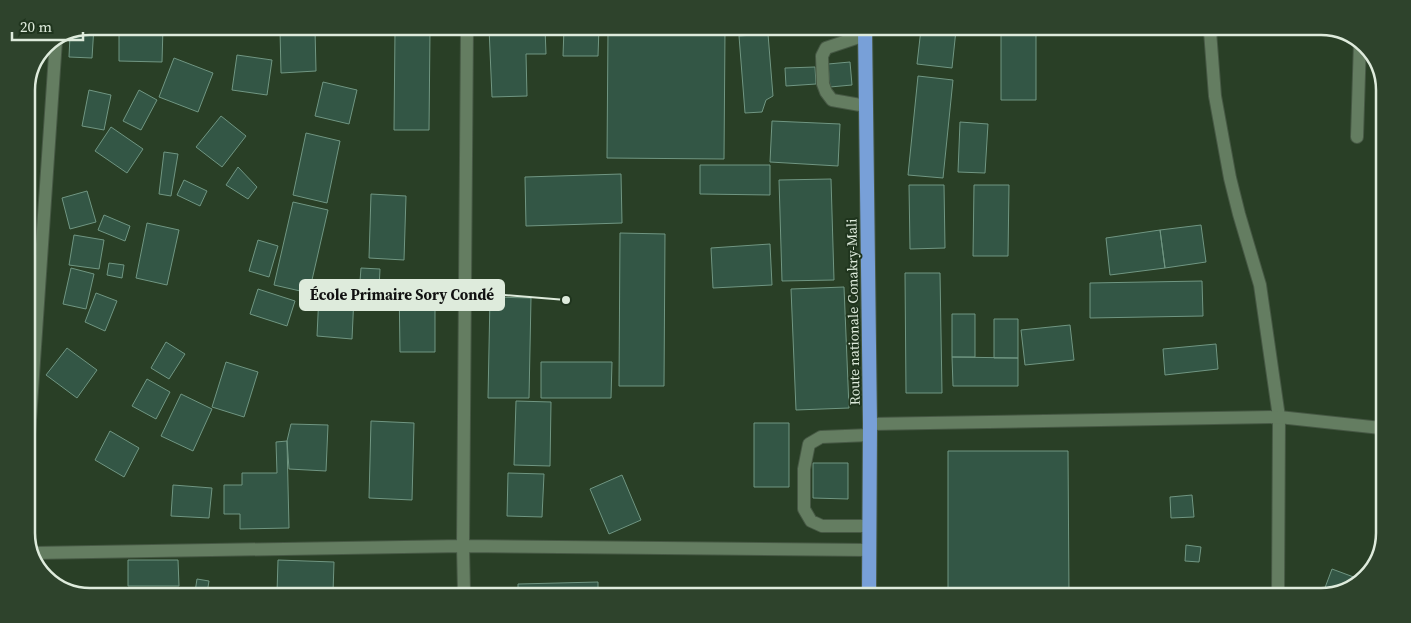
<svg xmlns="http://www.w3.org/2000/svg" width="1411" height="623" font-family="'Source Serif 4',serif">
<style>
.building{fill:#335645;stroke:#709682}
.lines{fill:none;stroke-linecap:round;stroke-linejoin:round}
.service-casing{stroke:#465844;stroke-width:14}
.minor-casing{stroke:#465844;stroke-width:14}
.tertiary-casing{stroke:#465844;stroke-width:14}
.trunk-casing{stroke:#465844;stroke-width:16}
.service{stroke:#647d61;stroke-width:12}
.minor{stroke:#647d61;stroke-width:12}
.tertiary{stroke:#647d61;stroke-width:12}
.trunk{stroke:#78a0d8;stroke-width:14}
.labels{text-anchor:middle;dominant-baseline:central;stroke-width:4;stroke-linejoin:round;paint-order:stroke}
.street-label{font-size:14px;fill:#deebdc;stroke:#1f341d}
.rim{fill:none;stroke:#deebdc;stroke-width:2.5}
.leader{fill:none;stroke:#deebdc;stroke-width:2}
.callout-dot{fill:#deebdc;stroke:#1f341d;stroke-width:2}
.callout{fill:#deebdc;stroke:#deebdc;stroke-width:2}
.callout-label{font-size:15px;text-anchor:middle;font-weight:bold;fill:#111}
</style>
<rect width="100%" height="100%" fill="#293f26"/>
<path class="building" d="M 90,26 L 94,26 L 92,58 L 69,57 L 70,35 Z
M 119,26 L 163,27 L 162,62 L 119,61 Z
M 489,28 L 545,28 L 546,54 L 526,54 L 527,96 L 492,97 Z
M 564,28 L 599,28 L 598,56 L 563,56 Z
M 315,29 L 316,71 L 281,73 L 280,30 Z
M 608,29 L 725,30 L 724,159 L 607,158 Z
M 921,29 L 956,30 L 952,68 L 917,64 Z
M 1001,30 L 1036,30 L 1036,100 L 1001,100 Z
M 395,31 L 430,31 L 429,130 L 394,130 Z
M 768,34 L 773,96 L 766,100 L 762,112 L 745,113 L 739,36 Z
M 237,55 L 272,60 L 267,95 L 232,90 Z
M 174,58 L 213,73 L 198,112 L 159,97 Z
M 850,62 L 852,85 L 830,87 L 828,64 Z
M 815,67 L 816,84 L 786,86 L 785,68 Z
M 918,76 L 953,80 L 943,178 L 908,175 Z
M 323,82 L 357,90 L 349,124 L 315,116 Z
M 89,90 L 111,95 L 104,130 L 82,126 Z
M 139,90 L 157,100 L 141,130 L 123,121 Z
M 26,96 L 35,97 L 31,138 L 26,137 Z
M 221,116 L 246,136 L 222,167 L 196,147 Z
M 772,121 L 840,124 L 838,166 L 770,162 Z
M 960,122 L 988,124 L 985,173 L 958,172 Z
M 111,127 L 143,149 L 127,173 L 95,151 Z
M 306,133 L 340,141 L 327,203 L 293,195 Z
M 26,148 L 29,178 L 26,179 Z
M 164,152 L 178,154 L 171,196 L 159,194 Z
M 700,165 L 770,165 L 770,195 L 700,194 Z
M 238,167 L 257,187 L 248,199 L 226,185 Z
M 621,174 L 622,223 L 526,226 L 525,177 Z
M 831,179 L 834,280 L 782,281 L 779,180 Z
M 184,180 L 207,191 L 200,206 L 177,195 Z
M 909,185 L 944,185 L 945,248 L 910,249 Z
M 974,185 L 1009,185 L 1008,256 L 973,256 Z
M 87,191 L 96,222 L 70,229 L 62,198 Z
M 371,194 L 406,196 L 404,260 L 369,258 Z
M 293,202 L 328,210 L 309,293 L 274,285 Z
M 104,215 L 130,226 L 125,241 L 98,230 Z
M 147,223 L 179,230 L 167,285 L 136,278 Z
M 1201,225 L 1206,262 L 1165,268 L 1160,230 Z
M 1160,230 L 1165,268 L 1110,275 L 1106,238 Z
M 620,233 L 665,234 L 664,386 L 619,386 Z
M 74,235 L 104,240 L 99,269 L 69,265 Z
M 258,240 L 278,246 L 269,277 L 249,271 Z
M 770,244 L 772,285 L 713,288 L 711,248 Z
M 109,263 L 124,265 L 122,278 L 107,275 Z
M 71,268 L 94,274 L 86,309 L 63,304 Z
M 361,268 L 380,269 L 378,309 L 358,308 Z
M 905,273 L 940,273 L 942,393 L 906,393 Z
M 1202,281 L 1203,316 L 1090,318 L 1090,283 Z
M 399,282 L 435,282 L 435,352 L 400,352 Z
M 844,287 L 849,408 L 796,410 L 791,289 Z
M 258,289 L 295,301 L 287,326 L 250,314 Z
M 96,293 L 117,301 L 105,331 L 85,322 Z
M 319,294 L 354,296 L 352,339 L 317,336 Z
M 490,297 L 531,298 L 529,398 L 488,398 Z
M 952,314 L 975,314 L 975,357 L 952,357 Z
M 994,319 L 1018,319 L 1018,358 L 994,358 Z
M 1070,325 L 1074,360 L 1025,365 L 1021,330 Z
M 166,342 L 185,354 L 169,379 L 151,368 Z
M 1216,344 L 1218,369 L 1165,375 L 1163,349 Z
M 67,348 L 97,370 L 77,398 L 46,375 Z
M 952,357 L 1018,358 L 1018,386 L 953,386 Z
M 226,362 L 258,372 L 244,417 L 212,407 Z
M 541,362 L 612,362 L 611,398 L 541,398 Z
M 147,379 L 170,392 L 156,419 L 132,406 Z
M 181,394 L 212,409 L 193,451 L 161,436 Z
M 516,401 L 551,402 L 550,466 L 514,465 Z
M 371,421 L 414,423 L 412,500 L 369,498 Z
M 754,423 L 789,423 L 789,487 L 754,487 Z
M 291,424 L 328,425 L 326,471 L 289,469 L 287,441 Z
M 110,431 L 139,448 L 124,477 L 95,460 Z
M 287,441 L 289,528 L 240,529 L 240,514 L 224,514 L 224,485 L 242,485 L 242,473 L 277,473 L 276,442 Z
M 948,451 L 1068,451 L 1069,596 L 948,595 Z
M 813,463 L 848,463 L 848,499 L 813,498 Z
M 508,473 L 544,474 L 542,517 L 507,516 Z
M 622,475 L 641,520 L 609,534 L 590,489 Z
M 173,485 L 212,488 L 209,518 L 171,516 Z
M 1192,495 L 1194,517 L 1171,518 L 1170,497 Z
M 1186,545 L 1201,547 L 1199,562 L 1185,561 Z
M 128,560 L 178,560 L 179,586 L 128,586 Z
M 278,560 L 334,562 L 333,593 L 277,593 Z
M 1332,569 L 1359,579 L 1358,585 L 1327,595 L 1323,593 Z
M 197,579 L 209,581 L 207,593 L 195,592 Z
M 598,582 L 598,594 L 518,594 L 518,584 Z
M 70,583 L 73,592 L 66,592 L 59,587 Z"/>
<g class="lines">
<g class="service-casing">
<path id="service" d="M 865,35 L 826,48 L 822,56 L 823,84 L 826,92 L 832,100 L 866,106
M 870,526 L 822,526 L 811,521 L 804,509 L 804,469 L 809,444 L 821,437 L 870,435"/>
</g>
<g class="minor-casing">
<path id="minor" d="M 1210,31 L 1215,96 L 1230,178 L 1239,214 L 1260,285 L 1279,417 L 1278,597
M 1357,137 L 1360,42
M 26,478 L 56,40
M 32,553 L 463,546 L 870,550
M 464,593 L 463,546 L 467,28"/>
</g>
<g class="tertiary-casing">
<path id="tertiary" d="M 870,424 L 1279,417 L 1381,428"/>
</g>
<g class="trunk-casing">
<path id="trunk" d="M 865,29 L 870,424 L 869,595"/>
</g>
<use href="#service" class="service"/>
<use href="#minor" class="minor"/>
<use href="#tertiary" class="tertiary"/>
<use href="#trunk" class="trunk"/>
</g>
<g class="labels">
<g class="street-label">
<text transform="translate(853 312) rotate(-91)">Route nationale Conakry-Mali</text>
</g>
</g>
<path d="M0 0H1411V623H0ZM90 35H1321A55 55 0 0 1 1376 90V533A55 55 0 0 1 1321 588H90A55 55 0 0 1 35 533V90A55 55 0 0 1 90 35Z" fill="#2e432c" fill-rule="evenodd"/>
<path class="rim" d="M90 35H1321A55 55 0 0 1 1376 90V533A55 55 0 0 1 1321 588H90A55 55 0 0 1 35 533V90A55 55 0 0 1 90 35Z"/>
<path class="leader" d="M566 300L504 295"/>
<circle class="callout-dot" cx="566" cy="300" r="5"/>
<rect class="callout" x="300" y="280" width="204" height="30" rx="5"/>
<g class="callout-label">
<text x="402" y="300">École Primaire Sory Condé</text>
</g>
<path d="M12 32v8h71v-8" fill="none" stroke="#deebdc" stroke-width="2.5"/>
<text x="20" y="32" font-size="15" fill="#deebdc" stroke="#1f341d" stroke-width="4" paint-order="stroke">20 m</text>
</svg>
